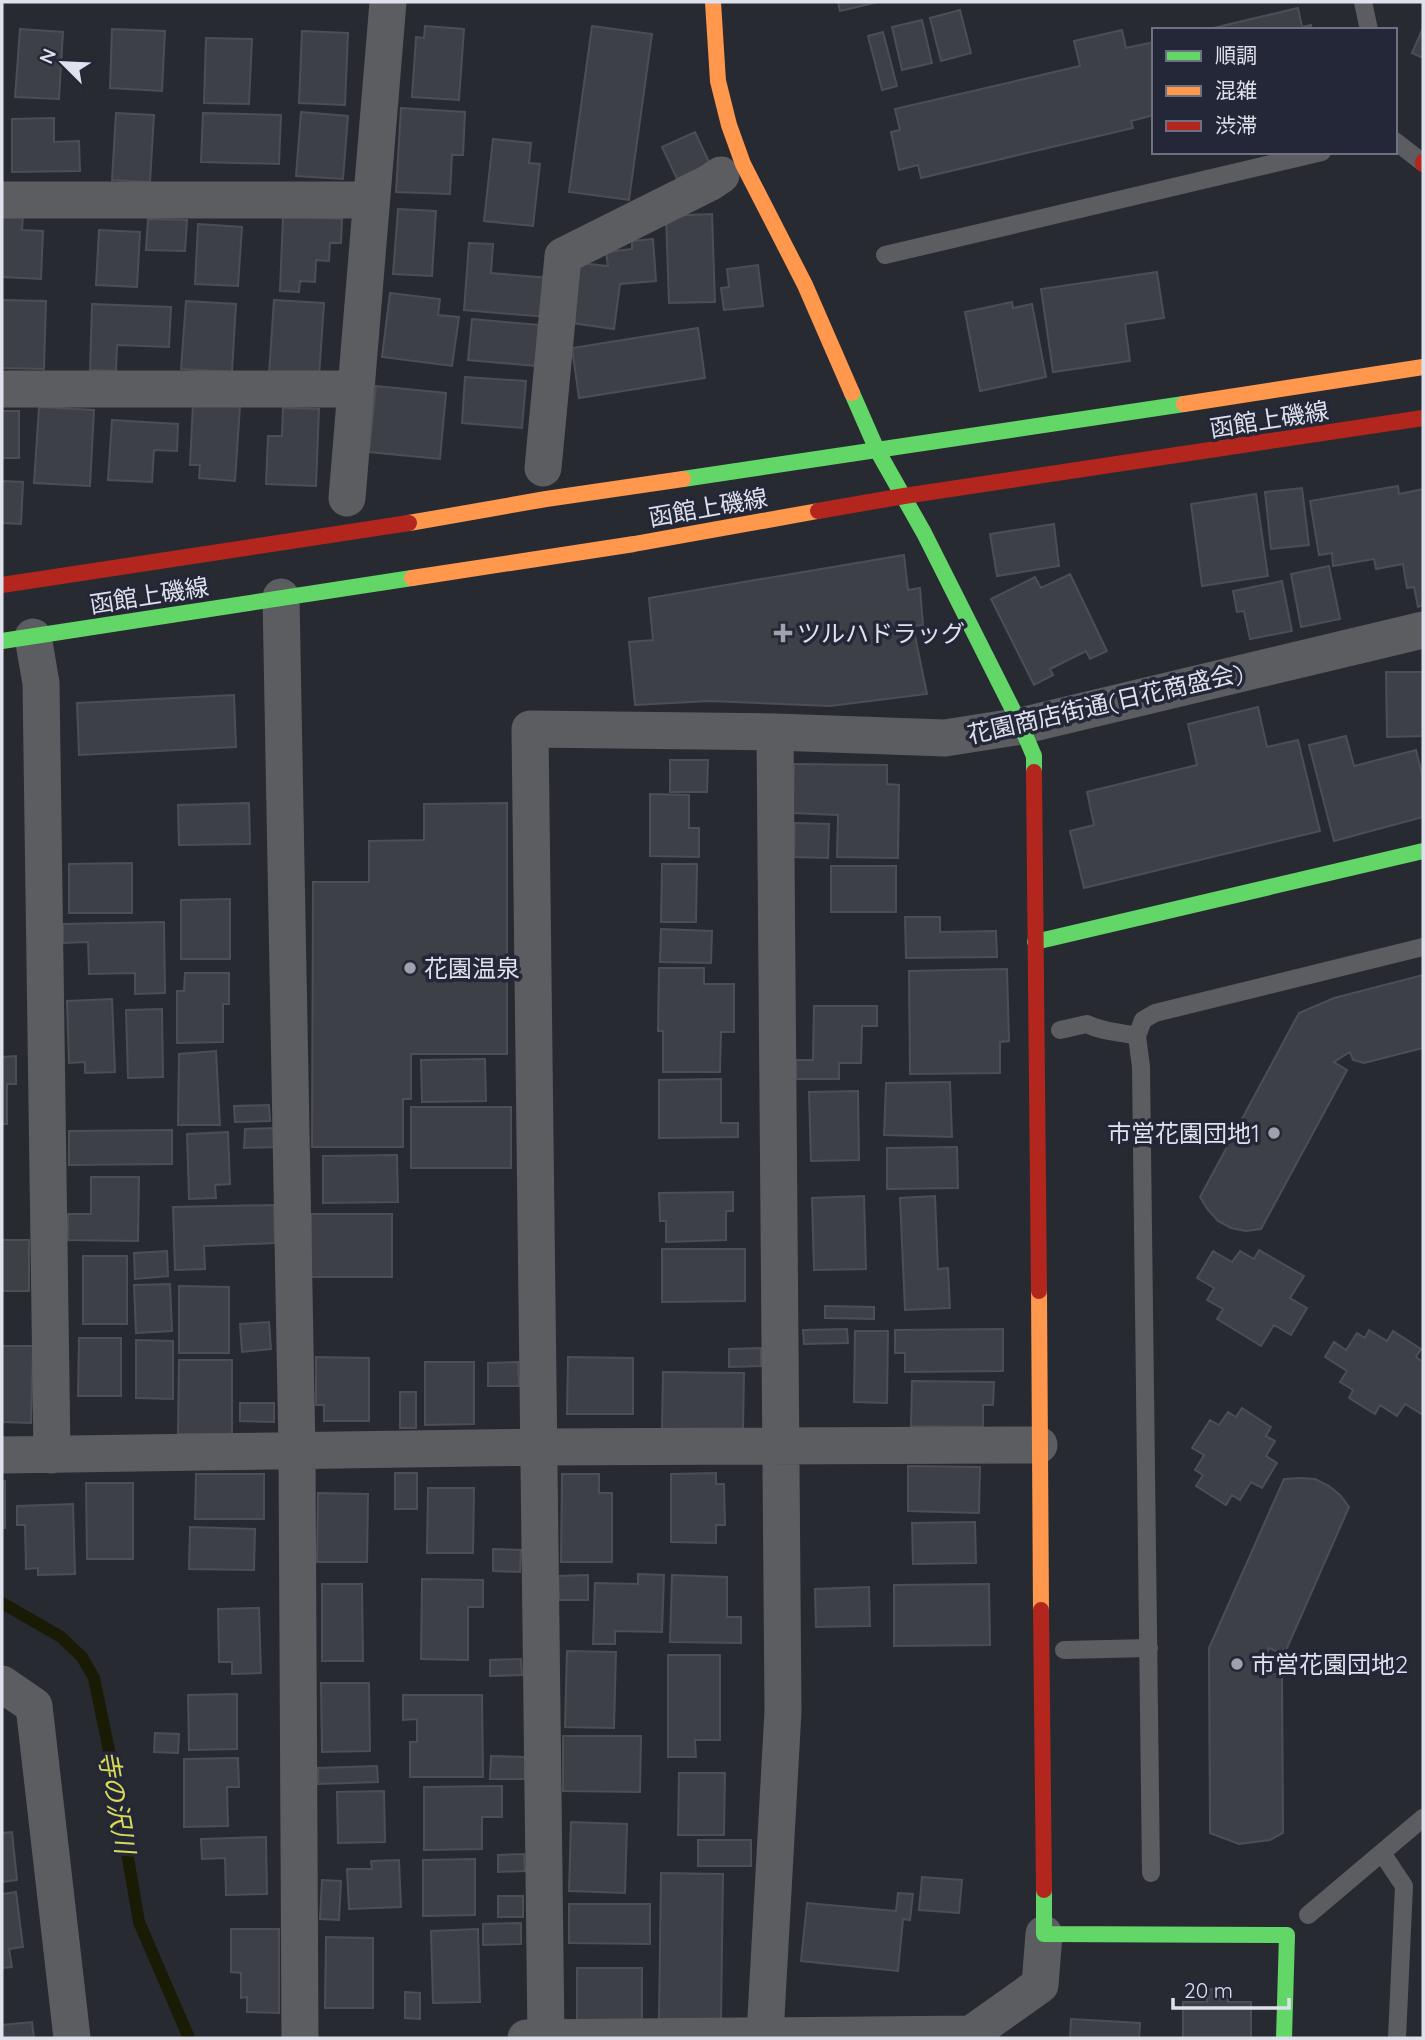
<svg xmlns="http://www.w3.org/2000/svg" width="1425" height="2040" font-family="Quicksand,'Noto Sans JP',sans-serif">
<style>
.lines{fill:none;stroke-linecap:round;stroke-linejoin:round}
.stream{stroke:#1a1b04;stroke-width:12}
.building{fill:#3e4047;stroke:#4c4e56;stroke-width:2}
.lane{stroke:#5c5d60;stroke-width:18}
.street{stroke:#5c5d60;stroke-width:37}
.fast{stroke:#63d668;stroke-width:16}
.slow{stroke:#ff974d;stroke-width:16}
.jam{stroke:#b3261e;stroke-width:16}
.poi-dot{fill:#9fa2ac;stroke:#232737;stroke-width:2.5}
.labels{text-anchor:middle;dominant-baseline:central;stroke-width:7;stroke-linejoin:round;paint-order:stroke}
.street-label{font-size:24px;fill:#dfe2ed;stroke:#232737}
.poi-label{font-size:24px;fill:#dfe2ed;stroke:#232737;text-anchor:start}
.water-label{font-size:26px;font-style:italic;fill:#dada56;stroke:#232737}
</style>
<rect width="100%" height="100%" fill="#282a32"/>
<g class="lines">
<path class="stream" d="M 2,1603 L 61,1637 L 82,1657 L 94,1678 L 112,1765 L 139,1922 L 189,2038"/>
</g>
<path class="building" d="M 838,2 L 878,2 L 840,11 Z
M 1298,8 L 1302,27 L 1311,25 L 1312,30 L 1205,30 Z
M 960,10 L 971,53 L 941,61 L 930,18 Z
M 922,20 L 932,63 L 902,70 L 892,27 Z
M 425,26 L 464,29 L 459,100 L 412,97 L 416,37 L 424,38 Z
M 592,26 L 652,34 L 629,200 L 569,192 Z
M 1423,28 L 1423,58 L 1412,53 Z
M 20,29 L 63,32 L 59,99 L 15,97 Z
M 112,29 L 165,31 L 162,91 L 110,88 Z
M 1122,30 L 1126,48 L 1154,42 L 1154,115 L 1131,121 L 1133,128 L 921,178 L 918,165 L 899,170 L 891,132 L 900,130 L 895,109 L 1080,66 L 1074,41 Z
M 302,31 L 348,33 L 345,105 L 299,103 Z
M 883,32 L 897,86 L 882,90 L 868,36 Z
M 206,38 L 252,39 L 249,104 L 204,103 Z
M 401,108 L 465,112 L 463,155 L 452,155 L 450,194 L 396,192 Z
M 301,112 L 348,116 L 343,179 L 296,176 Z
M 116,113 L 154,115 L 150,182 L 112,180 Z
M 203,113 L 281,115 L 279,164 L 201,162 Z
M 54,118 L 54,142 L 79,141 L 80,171 L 12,172 L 12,119 Z
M 695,132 L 710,164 L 677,179 L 662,147 Z
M 493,139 L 531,143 L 529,163 L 540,164 L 533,226 L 484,221 Z
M 398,209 L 436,211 L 432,276 L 393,274 Z
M 2,212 L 23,214 L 22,230 L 43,231 L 41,279 L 2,277 Z
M 712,214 L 715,302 L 669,303 L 666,216 Z
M 283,216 L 342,219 L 341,243 L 330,243 L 329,261 L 316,260 L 315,282 L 300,281 L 299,292 L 280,291 Z
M 148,219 L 187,220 L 185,251 L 146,250 Z
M 198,224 L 242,227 L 238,286 L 195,284 Z
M 99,230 L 140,232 L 137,287 L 96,285 Z
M 653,239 L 656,281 L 620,284 L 614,329 L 571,323 L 580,263 L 608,266 L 606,252 L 632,249 L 632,241 Z
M 469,243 L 493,244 L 491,273 L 550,278 L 547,317 L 464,310 Z
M 758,265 L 763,306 L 724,310 L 721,288 L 729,287 L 727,269 Z
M 1157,272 L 1164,318 L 1125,324 L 1130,361 L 1053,372 L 1041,289 Z
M 390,293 L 440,299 L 438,315 L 459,317 L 452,366 L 382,357 Z
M 2,300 L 46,301 L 44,369 L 2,368 Z
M 274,300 L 324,303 L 319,377 L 269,374 Z
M 186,301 L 236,304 L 232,372 L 181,369 Z
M 1012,302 L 1013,308 L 1032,304 L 1046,377 L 980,391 L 965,312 Z
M 92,304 L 171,307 L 169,347 L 117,345 L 116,371 L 90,370 Z
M 472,319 L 539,325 L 535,366 L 468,360 Z
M 698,328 L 705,378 L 579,398 L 572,348 Z
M 465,377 L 526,381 L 522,428 L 462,423 Z
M 376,386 L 446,393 L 440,459 L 369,452 Z
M 193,403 L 240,406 L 235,481 L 199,478 L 200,465 L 190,465 Z
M 39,407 L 94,410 L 90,486 L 34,483 Z
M 283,408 L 319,409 L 316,486 L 266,484 L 268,436 L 282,436 Z
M 2,411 L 19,411 L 19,458 L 2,458 Z
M 112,420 L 178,424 L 177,451 L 154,450 L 152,482 L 108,480 Z
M 2,481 L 23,482 L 21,524 L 2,523 Z
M 1398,486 L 1399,494 L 1423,489 L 1423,605 L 1418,607 L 1414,587 L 1407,588 L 1403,564 L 1376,569 L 1374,559 L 1333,566 L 1332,553 L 1319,555 L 1310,501 Z
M 1302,488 L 1309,545 L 1271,549 L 1265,492 Z
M 1256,494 L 1268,576 L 1202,586 L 1191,504 Z
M 1054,524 L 1059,566 L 997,576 L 990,534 Z
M 904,555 L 908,590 L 920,588 L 923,625 L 913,626 L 927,694 L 830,706 L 710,701 L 635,705 L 629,642 L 653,640 L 649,598 Z
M 1329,566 L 1340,619 L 1301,627 L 1291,574 Z
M 1070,574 L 1107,651 L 1090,659 L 1086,651 L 1050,669 L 1053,675 L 1034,685 L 991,599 L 1035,577 L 1041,588 Z
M 1282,581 L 1292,631 L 1250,639 L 1244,611 L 1237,612 L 1233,591 Z
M 1386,672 L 1423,672 L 1423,736 L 1387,737 Z
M 234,695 L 236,747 L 79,755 L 77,703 Z
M 1258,707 L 1267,747 L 1298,740 L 1320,831 L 1084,888 L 1070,831 L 1094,825 L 1087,792 L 1197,765 L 1188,724 Z
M 1346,736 L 1354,766 L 1416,750 L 1423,778 L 1423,817 L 1334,841 L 1309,745 Z
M 670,760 L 708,760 L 707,792 L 670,792 Z
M 794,764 L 887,765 L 887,784 L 899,785 L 898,858 L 837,857 L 838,815 L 793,813 Z
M 650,794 L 689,795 L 689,828 L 699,828 L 699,857 L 650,856 Z
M 249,803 L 250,844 L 179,845 L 178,805 Z
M 507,803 L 507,1054 L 411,1054 L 411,1099 L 403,1099 L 403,1147 L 312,1147 L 313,882 L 369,882 L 369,841 L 424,840 L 424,804 Z
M 795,823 L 829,824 L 828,858 L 794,857 Z
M 132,863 L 132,913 L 69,913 L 69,864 Z
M 662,864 L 697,864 L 696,922 L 661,922 Z
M 831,866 L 896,866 L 896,912 L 831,912 Z
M 230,899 L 230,959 L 181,959 L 181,900 Z
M 905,917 L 940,917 L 940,932 L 996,931 L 997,957 L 906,958 Z
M 164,922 L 165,993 L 135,994 L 135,973 L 89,974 L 88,942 L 63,943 L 63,924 Z
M 661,929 L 712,931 L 711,963 L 660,962 Z
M 659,968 L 704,968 L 704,984 L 734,984 L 734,1032 L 721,1032 L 720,1072 L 663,1072 L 663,1031 L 658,1031 Z
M 1007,969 L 1009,1041 L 1000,1042 L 1000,1073 L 910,1074 L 909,971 Z
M 185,973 L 229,973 L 229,1004 L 223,1004 L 223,1042 L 177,1043 L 177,991 L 184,991 Z
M 1423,975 L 1423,1048 L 1364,1063 L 1353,1060 L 1350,1052 L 1334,1062 L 1347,1070 L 1261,1229 L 1246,1231 L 1231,1228 L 1218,1221 L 1208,1210 L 1200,1197 L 1299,1013 L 1334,998 Z
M 112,999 L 115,1072 L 85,1073 L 85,1062 L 69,1063 L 67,1001 Z
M 814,1006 L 877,1006 L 877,1026 L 862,1026 L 861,1063 L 839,1063 L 839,1079 L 796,1079 L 796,1060 L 813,1060 Z
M 162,1009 L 163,1077 L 128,1078 L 126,1010 Z
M 216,1051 L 220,1125 L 178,1125 L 179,1054 Z
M 16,1056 L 16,1084 L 7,1084 L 7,1124 L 2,1124 L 2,1057 Z
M 485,1059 L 486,1101 L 422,1102 L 421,1060 Z
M 721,1079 L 721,1123 L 738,1123 L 738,1137 L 659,1138 L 659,1080 Z
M 950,1082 L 952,1137 L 884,1135 L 886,1083 Z
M 858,1091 L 859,1160 L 811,1161 L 809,1092 Z
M 269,1105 L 270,1121 L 235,1122 L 234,1106 Z
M 411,1107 L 511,1107 L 511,1168 L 411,1168 Z
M 274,1128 L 275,1147 L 244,1148 L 245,1129 Z
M 172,1130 L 172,1164 L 69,1165 L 69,1131 Z
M 228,1132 L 230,1184 L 215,1185 L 216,1198 L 189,1199 L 187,1134 Z
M 957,1147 L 958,1188 L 887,1189 L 887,1148 Z
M 397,1155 L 398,1202 L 323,1203 L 323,1156 Z
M 91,1177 L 139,1177 L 138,1241 L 68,1240 L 68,1214 L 91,1214 Z
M 733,1192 L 733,1211 L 726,1211 L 726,1240 L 666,1242 L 666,1221 L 660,1221 L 659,1193 Z
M 864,1196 L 866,1269 L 814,1270 L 812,1198 Z
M 935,1196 L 938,1269 L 948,1268 L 950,1308 L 905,1310 L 900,1198 Z
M 274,1205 L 275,1243 L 204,1246 L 205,1269 L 175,1270 L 173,1207 Z
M 311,1214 L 392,1214 L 392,1277 L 311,1277 Z
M 2,1240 L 29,1240 L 29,1291 L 2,1291 Z
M 662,1249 L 745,1249 L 745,1301 L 662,1302 Z
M 1259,1250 L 1304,1276 L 1290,1298 L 1307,1308 L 1291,1335 L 1274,1325 L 1261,1346 L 1217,1319 L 1223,1309 L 1207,1300 L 1214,1288 L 1197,1278 L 1213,1251 L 1232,1262 L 1240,1251 L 1254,1259 Z
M 167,1251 L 168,1276 L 135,1279 L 134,1253 Z
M 83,1256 L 127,1256 L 127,1324 L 83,1324 Z
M 170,1284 L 172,1331 L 136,1333 L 134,1285 Z
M 179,1286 L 229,1287 L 229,1353 L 179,1353 Z
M 825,1306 L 874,1307 L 874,1319 L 825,1318 Z
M 269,1322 L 271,1349 L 242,1352 L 240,1324 Z
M 847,1329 L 848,1343 L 804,1344 L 803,1330 Z
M 1003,1329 L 1003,1371 L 905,1372 L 905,1353 L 895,1353 L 895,1330 Z
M 1369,1330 L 1387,1341 L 1393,1331 L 1421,1349 L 1416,1357 L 1423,1362 L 1423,1415 L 1405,1404 L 1397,1416 L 1380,1405 L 1375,1414 L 1349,1398 L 1353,1390 L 1340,1382 L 1347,1371 L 1325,1357 L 1334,1342 L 1346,1350 L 1357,1333 L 1365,1338 Z
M 855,1331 L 888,1331 L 887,1403 L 854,1402 Z
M 79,1338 L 121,1338 L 121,1396 L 78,1396 Z
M 136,1340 L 173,1341 L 173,1399 L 136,1398 Z
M 2,1346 L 33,1346 L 31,1423 L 2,1422 Z
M 761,1348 L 761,1366 L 729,1367 L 729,1349 Z
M 316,1357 L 369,1358 L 369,1421 L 324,1421 L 324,1405 L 316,1405 Z
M 568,1357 L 633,1358 L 633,1414 L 567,1414 Z
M 179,1360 L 232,1360 L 232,1434 L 178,1434 Z
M 425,1362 L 474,1362 L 474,1424 L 425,1425 Z
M 518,1362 L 519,1386 L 488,1386 L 488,1363 Z
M 663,1372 L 744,1373 L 743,1430 L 662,1430 Z
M 912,1381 L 994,1382 L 993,1405 L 983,1405 L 983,1427 L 911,1426 Z
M 400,1392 L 416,1392 L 416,1428 L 400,1428 Z
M 240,1403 L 274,1403 L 274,1422 L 240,1421 Z
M 1242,1408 L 1271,1427 L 1266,1436 L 1275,1441 L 1266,1456 L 1277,1463 L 1262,1488 L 1251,1482 L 1240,1500 L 1232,1495 L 1226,1505 L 1196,1486 L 1203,1475 L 1195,1470 L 1204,1455 L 1192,1448 L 1210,1420 L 1219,1425 L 1228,1412 L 1236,1417 Z
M 908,1466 L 980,1467 L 979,1513 L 908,1511 Z
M 395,1473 L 417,1473 L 417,1509 L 395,1509 Z
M 716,1473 L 716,1484 L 724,1484 L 725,1525 L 716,1525 L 716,1543 L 671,1542 L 671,1474 Z
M 196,1474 L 264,1474 L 264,1519 L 195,1519 Z
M 562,1474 L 599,1474 L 599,1493 L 612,1493 L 612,1562 L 561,1562 Z
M 1301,1478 L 1315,1479 L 1329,1486 L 1340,1495 L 1349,1507 L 1284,1655 L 1269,1648 L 1261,1674 L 1282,1674 L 1283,1833 L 1270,1840 L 1239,1844 L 1210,1833 L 1209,1648 L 1284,1479 Z
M 2,1481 L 5,1481 L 5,1528 L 2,1528 Z
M 86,1483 L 133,1483 L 133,1559 L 87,1559 Z
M 428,1488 L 474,1488 L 473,1553 L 427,1553 Z
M 318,1493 L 368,1494 L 367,1562 L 317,1562 Z
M 73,1504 L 75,1574 L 38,1575 L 38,1568 L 26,1569 L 25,1525 L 17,1525 L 17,1506 Z
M 975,1522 L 976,1563 L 913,1564 L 912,1523 Z
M 190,1527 L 255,1529 L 254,1570 L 189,1569 Z
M 493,1549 L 521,1550 L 520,1572 L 493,1571 Z
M 638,1574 L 664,1575 L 662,1632 L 615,1631 L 615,1644 L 593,1644 L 595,1583 L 638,1584 Z
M 588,1575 L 588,1600 L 559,1600 L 558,1576 Z
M 672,1575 L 727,1577 L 727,1617 L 741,1617 L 741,1643 L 670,1642 Z
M 422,1579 L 483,1580 L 483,1607 L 468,1607 L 468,1660 L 421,1659 Z
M 322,1584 L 362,1584 L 363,1661 L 322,1661 Z
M 989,1584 L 990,1645 L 894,1646 L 894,1585 Z
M 869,1587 L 870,1626 L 816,1627 L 815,1589 Z
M 259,1608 L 261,1673 L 232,1674 L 232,1662 L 219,1662 L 218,1609 Z
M 567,1651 L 616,1652 L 614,1728 L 565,1727 Z
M 668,1655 L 720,1655 L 720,1740 L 695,1740 L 696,1757 L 668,1757 Z
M 521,1659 L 522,1675 L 490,1676 L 490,1660 Z
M 321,1683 L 369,1683 L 370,1751 L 322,1752 Z
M 237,1694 L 237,1749 L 189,1750 L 188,1695 Z
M 403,1695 L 482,1695 L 483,1777 L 410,1777 L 410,1742 L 417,1742 L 417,1719 L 403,1720 Z
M 155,1733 L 179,1734 L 178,1753 L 154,1752 Z
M 563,1736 L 641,1736 L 640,1792 L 563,1791 Z
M 491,1756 L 525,1757 L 525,1779 L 490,1779 Z
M 238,1758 L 239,1787 L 227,1787 L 228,1826 L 184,1827 L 184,1759 Z
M 377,1766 L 378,1782 L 318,1784 L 318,1768 Z
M 679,1773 L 725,1773 L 724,1835 L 678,1835 Z
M 502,1786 L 502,1817 L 482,1817 L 482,1849 L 424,1850 L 424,1787 Z
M 384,1791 L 385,1842 L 338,1843 L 337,1792 Z
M 571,1822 L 627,1824 L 625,1893 L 569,1891 Z
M 12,1832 L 17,1880 L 2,1882 L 2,1833 Z
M 266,1837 L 267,1894 L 226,1895 L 225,1858 L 202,1859 L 201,1839 Z
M 698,1840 L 751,1840 L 751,1866 L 698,1866 Z
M 524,1854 L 525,1871 L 498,1872 L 498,1855 Z
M 475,1859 L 475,1915 L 423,1916 L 423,1860 Z
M 399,1860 L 401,1907 L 349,1909 L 347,1869 L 372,1869 L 371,1861 Z
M 661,1873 L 723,1874 L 721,2020 L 659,2020 Z
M 922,1877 L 962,1880 L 959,1913 L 919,1910 Z
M 322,1880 L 341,1881 L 339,1920 L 320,1919 Z
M 16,1892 L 23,1947 L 9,1949 L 12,1967 L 2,1968 L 2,1894 Z
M 898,1893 L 913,1894 L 910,1920 L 903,1919 L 898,1971 L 801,1961 L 807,1903 L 896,1911 Z
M 498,1896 L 523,1896 L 523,1917 L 498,1917 Z
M 569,1904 L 650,1904 L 650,1944 L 569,1943 Z
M 521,1923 L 521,1944 L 483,1945 L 483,1924 Z
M 231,1929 L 279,1929 L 279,2013 L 247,2012 L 247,1997 L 241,1998 L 241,1973 L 231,1972 Z
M 478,1929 L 480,2002 L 433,2003 L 431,1931 Z
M 326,1937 L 373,1938 L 373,2008 L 325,2008 Z
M 577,1968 L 642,1968 L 642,2022 L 577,2022 Z
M 1208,1989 L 1228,1990 L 1228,2002 L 1251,2002 L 1251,2038 L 1183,2038 L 1183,2002 L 1207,2002 Z
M 405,1992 L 420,1993 L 420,2019 L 405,2018 Z
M 1071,2019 L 1140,2023 L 1139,2038 L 1070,2038 Z
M 32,2022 L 34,2038 L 2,2038 L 2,2025 Z"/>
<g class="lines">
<path class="lane" d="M 1363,2 L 1369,30
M 1395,141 L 1422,162
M 885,255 L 1322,152
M 1060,1030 L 1087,1024 C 1102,1032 1120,1032 1137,1036 L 1141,1067 L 1151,1873
M 1137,1036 L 1143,1020 L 1155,1013 L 1423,947
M 1064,1650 L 1149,1648
M 1382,1853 L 1404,1886 L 1397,2038
M 1308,1915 L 1423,1818"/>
<path class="street" d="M 2,200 L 371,200
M 2,389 L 354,389
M 543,468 L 563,256 L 709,183 L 721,175
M 347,498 L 388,2
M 281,597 L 297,1452 L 300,2038
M 33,637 L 41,683 L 52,1455
M 2,1455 L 539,1447 L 1039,1445
M 2,1684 L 34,1706 L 72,2038
M 765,2035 L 783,1711 L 775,732
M 526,2038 L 971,2034 L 1040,1985 L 1044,1934
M 546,2038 L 530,729 L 775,732 L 945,738 L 1021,726 L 1423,630"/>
<path class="fast" d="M 852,393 L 877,450 L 924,533 L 1021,726 L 1034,756 L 1034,772
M 683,479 L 1184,404
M 2,641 L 412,578
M 1035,942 L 1423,851
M 1044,1890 L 1044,1934 L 1287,1935 L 1284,2038"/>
<path class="slow" d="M 713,2 L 718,81 L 729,125 L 743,164 L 805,285 L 852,393
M 1184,404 L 1423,367
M 409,523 L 546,499 L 683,479
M 412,578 L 634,544 L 818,511
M 1039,1291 L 1041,1610"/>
<path class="jam" d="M 1423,162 L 1423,164
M 818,511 L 904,496 L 1423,418
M 2,585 L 409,523
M 1034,772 L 1039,1291
M 1041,1610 L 1044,1890"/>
</g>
<g class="poi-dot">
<path d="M779.5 622.5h7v7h7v7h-7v7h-7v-7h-7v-7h7z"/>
<circle cx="410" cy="968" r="7"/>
<circle cx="1274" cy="1133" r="7"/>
<circle cx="1237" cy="1664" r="7"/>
</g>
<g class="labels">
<g class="street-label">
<text transform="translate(1269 419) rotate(-9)">函館上磯線</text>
<text transform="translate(708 507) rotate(-10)">函館上磯線</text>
<text transform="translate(149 595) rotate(-9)">函館上磯線</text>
<text transform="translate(1105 703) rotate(-13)">花園商店街通(日花商盛会)</text>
</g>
<g class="poi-label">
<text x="797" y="633">ツルハドラッグ</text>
<text x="424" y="968">花園温泉</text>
<text x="1260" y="1133" text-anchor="end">市営花園団地1</text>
<text x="1251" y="1664">市営花園団地2</text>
</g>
<g class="water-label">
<text transform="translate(117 1802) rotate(80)">寺の沢川</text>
</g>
</g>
<rect width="1425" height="2040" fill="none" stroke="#dfe2ed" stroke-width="7"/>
<rect x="1152" y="28" width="245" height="126" fill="#232737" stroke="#6e7280" stroke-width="2"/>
<rect x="1166" y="51" width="35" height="10" fill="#63d668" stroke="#6e7280" stroke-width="2"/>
<text x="1215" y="63" font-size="21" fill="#dfe2ed">順調</text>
<rect x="1166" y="86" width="35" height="10" fill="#ff974d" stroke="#6e7280" stroke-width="2"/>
<text x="1215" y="98" font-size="21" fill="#dfe2ed">混雑</text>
<rect x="1166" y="121" width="35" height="10" fill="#b3261e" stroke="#6e7280" stroke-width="2"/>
<text x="1215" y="133" font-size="21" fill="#dfe2ed">渋滞</text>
<g transform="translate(63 63) rotate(294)" stroke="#232737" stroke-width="5" paint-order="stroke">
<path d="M0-5L12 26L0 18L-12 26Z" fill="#dfe2ed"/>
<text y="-10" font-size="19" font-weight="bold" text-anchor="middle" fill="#dfe2ed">N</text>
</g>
<path d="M1173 1998v10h116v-10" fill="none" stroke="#dfe2ed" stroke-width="3.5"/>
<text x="1184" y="1998" font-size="21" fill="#dfe2ed" stroke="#232737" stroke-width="5" paint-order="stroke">20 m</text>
</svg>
